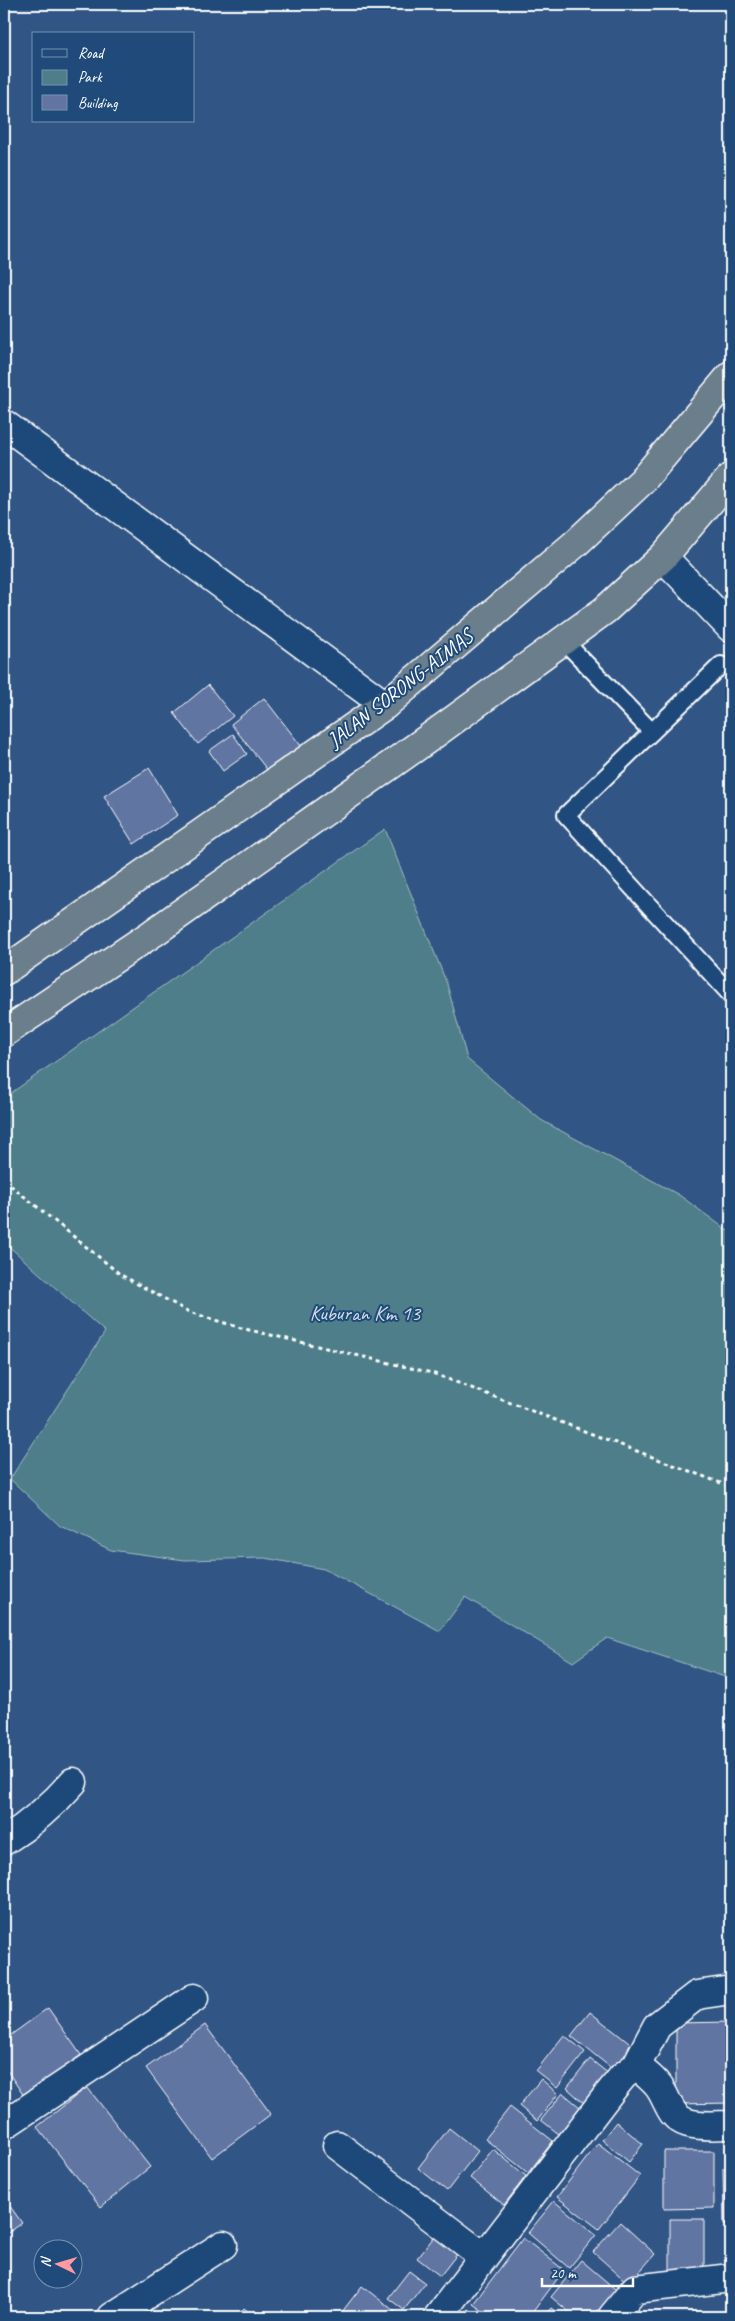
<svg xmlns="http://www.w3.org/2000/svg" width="735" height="2321" font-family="Caveat,sans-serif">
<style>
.green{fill:#4e7e89;stroke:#a6bec4}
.building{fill:#6174a2;stroke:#fff}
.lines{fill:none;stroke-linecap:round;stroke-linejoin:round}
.service-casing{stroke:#fff;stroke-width:20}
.minor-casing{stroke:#fff;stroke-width:31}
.trunk-casing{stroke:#fff;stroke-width:31}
.path{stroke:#fff;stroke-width:3;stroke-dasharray:4 4;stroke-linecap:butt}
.service{stroke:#1f4a7a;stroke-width:16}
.minor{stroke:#1f4a7a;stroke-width:28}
.trunk{stroke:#6b7e8b;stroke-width:28}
.labels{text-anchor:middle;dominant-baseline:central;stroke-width:4;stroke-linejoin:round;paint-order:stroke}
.street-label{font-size:21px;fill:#fff;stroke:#1f4a7a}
.park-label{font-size:21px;fill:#d3dfe2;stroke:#1f4a7a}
</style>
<rect width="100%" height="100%" fill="#315585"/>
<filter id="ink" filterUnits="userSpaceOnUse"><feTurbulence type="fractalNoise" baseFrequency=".02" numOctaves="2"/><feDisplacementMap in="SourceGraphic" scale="10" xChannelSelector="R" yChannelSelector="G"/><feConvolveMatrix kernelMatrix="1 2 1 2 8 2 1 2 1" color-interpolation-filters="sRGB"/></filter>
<g filter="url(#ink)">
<path class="green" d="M 385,829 L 447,984 L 467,1059 L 541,1120 L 679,1195 L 731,1233 L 731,1679 L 607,1638 L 573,1662 L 465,1597 L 440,1631 L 324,1569 L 265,1558 L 185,1560 L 111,1550 L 60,1526 L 10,1479 L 105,1332 L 4,1242 L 4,1098 Z"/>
<path class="building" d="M 208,685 L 233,716 L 198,744 L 174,713 Z
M 264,698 L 305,751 L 272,776 L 231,724 Z
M 233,734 L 247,754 L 223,771 L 209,751 Z
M 149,768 L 178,815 L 134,844 L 104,796 Z
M 48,2008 L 81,2055 L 24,2096 L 4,2066 L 4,2040 Z
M 590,2012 L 634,2047 L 615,2071 L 571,2036 Z
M 731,2022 L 731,2103 L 676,2104 L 676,2023 Z
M 205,2025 L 271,2114 L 212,2158 L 146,2068 Z
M 564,2035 L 585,2052 L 557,2088 L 536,2071 Z
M 590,2059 L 609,2074 L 585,2104 L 567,2088 Z
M 541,2079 L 558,2094 L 537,2121 L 519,2106 Z
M 87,2087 L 150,2167 L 101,2207 L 37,2127 Z
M 563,2093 L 581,2108 L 560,2135 L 541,2120 Z
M 510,2107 L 553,2141 L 528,2173 L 485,2139 Z
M 616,2122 L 643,2144 L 629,2162 L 602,2140 Z
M 449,2128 L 478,2151 L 447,2191 L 418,2168 Z
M 598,2143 L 640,2176 L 599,2229 L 557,2197 Z
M 493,2149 L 526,2176 L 504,2205 L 470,2178 Z
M 664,2151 L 714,2151 L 714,2208 L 664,2209 Z
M 723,2168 L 731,2168 L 731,2224 L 724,2224 Z
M 4,2198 L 22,2223 L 4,2236 Z
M 554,2201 L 596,2235 L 569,2268 L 528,2233 Z
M 670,2219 L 704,2219 L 704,2278 L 670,2279 Z
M 620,2222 L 655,2254 L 629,2284 L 593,2252 Z
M 439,2231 L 461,2249 L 440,2276 L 417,2258 Z
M 523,2238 L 564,2270 L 529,2317 L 491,2317 L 473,2304 Z
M 581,2260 L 621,2294 L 602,2317 L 575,2317 L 551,2297 Z
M 409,2271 L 425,2283 L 404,2310 L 388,2298 Z
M 362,2286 L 402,2317 L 338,2317 Z
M 244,2308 L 255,2317 L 236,2317 Z
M 551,2308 L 563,2317 L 544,2317 Z
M 469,2309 L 479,2317 L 462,2317 Z"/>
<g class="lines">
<g class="service-casing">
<path id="service" d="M 564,641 L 652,732
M 721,665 L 566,815 L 731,995"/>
</g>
<g class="minor-casing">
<path id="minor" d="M 4,424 L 385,705
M 663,557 L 731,628
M 4,1841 C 31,1824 52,1806 73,1782
M 636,2066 L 657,2026 L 697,1995 L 731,1990
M 4,2125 L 194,1998
M 337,2145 L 484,2257
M 112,2317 L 223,2245
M 438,2317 L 610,2092 L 623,2076 L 636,2066 C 644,2072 653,2079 659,2087 C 669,2101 669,2117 688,2123 C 701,2127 717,2125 731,2125
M 612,2317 L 635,2289 L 731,2278"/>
</g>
<g class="trunk-casing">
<path id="trunk" d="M 4,971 L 385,705 L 576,543 L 642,481 L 731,375
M 4,1033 L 153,933 L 426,740 L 605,610 L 663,557 L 731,477"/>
</g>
<path class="path" d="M 4,1180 L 121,1275 L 189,1312 L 241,1328 L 432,1373 L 726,1485"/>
<use href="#service" class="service"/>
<use href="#minor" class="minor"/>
<use href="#trunk" class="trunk"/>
</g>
</g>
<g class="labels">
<g class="street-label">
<text transform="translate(400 688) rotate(-38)">JALAN SORONG-AIMAS</text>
</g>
<g class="park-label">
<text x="365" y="1313">Kuburan Km 13</text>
</g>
</g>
<rect width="735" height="2321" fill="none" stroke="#1f4a7a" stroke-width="20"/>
<rect x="10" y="10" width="715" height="2301" fill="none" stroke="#fff" stroke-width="2" filter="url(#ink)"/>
<rect x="32" y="32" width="162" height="90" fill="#1f4a7a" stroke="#7992af"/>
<rect x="42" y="49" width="25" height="8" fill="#1f4a7a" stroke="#7992af"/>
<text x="78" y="58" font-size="15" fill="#ffffff">Road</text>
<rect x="42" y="70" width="25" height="15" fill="#4e7e89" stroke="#7992af"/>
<text x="78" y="82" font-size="15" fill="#ffffff">Park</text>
<rect x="42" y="95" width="25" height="15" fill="#6174a2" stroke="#7992af"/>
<text x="78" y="108" font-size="15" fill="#ffffff">Building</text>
<g transform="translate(58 2264) rotate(275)"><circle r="24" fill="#1f4a7a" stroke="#7992af"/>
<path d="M0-4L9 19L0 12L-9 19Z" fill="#ff9aa2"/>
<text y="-8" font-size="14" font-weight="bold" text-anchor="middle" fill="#ffffff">N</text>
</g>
<path d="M542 2278v8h91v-8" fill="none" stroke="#ffffff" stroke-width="2.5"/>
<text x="550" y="2278" font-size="15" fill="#ffffff" stroke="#1f4a7a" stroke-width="4" paint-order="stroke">20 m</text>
</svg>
